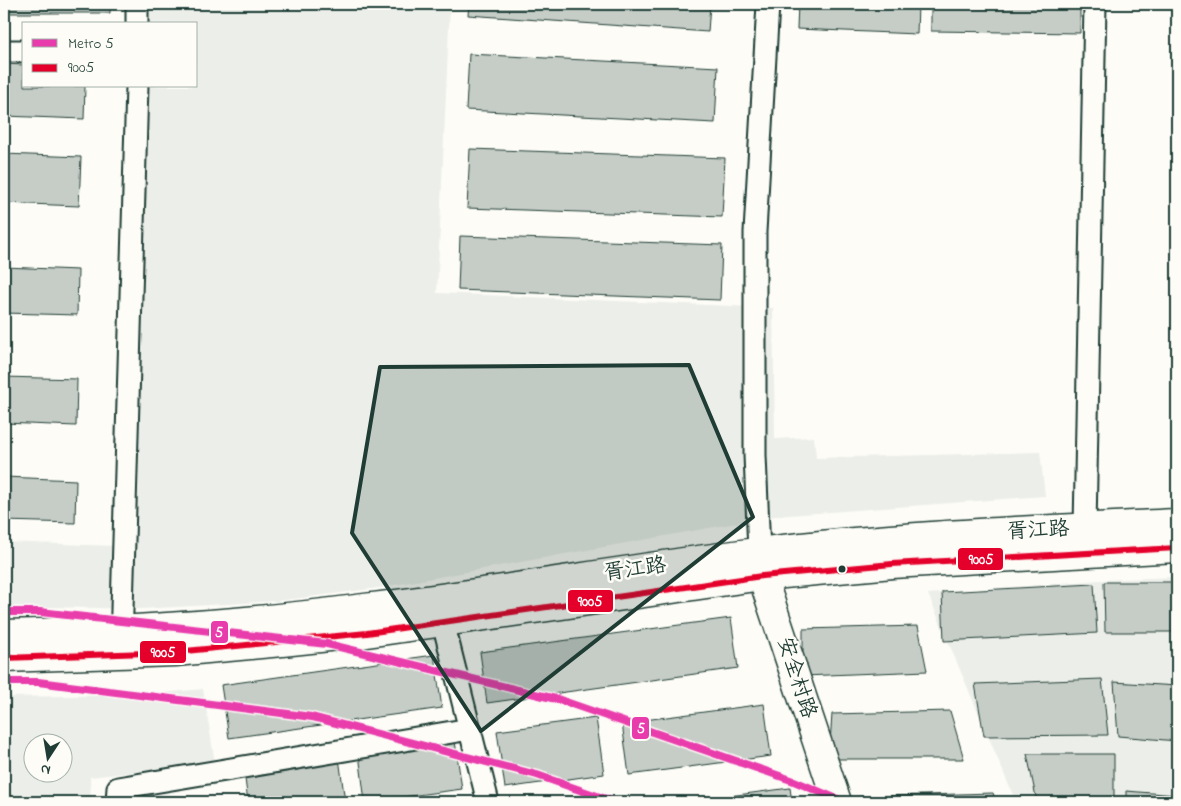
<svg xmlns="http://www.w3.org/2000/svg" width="1181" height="806" font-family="'Indie Flower','LXGW WenKai TC',sans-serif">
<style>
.built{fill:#eceee9;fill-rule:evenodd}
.building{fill:#c6cdc7;stroke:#1f3d34}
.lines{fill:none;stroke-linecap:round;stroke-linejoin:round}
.minor-casing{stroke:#1f3d34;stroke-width:25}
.tertiary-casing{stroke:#1f3d34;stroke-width:31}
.secondary-casing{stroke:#1f3d34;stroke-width:31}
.minor{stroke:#fdfcf7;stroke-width:21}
.tertiary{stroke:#fdfcf7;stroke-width:28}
.secondary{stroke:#fdfcf7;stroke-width:28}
.bus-1-casing{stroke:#fdfcf7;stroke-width:10}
.bus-1{stroke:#e4002b;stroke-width:6}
.metro-1-casing{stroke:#fdfcf7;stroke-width:11}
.metro-1{stroke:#e93cac;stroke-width:8}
.marked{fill:#1f3d34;fill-opacity:0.2;stroke:#1f3d34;stroke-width:4;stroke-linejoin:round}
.bus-dot{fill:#1f3d34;stroke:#fdfcf7;stroke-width:2}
.labels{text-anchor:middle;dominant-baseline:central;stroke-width:5;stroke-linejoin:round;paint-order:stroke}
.street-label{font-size:21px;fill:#1f3d34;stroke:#fdfcf7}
.line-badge{stroke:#fdfcf7;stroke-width:2}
.badge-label{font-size:14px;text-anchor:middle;font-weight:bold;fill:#fff}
</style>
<rect width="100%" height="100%" fill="#fdfcf7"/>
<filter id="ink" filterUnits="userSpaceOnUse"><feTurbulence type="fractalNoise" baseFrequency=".02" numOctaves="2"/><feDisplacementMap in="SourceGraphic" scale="10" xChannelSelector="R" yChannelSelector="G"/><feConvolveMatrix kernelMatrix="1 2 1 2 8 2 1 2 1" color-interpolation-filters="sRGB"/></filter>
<g filter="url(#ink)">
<path class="built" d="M 129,4 L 450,4 L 437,293 L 773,308 L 775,439 L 814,437 L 816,458 L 1040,452 L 1045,496 L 776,516 L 378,588 L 278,601 L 141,609 L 4,606 L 4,542 L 116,546 L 127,86 L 196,86 L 196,24 L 129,24 Z
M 1177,577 L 1177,802 L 1016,802 L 928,594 L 1100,580 Z
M 203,689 L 215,763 L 90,777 L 91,802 L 4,802 L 4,697 L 140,695 ZM 32,744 L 62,744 L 62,774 L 32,774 Z"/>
<path class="building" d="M 4,4 L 110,4 L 110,13 L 4,13 Z
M 469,4 L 710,4 L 708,32 L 468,15 Z
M 798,4 L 918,4 L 917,34 L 797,29 Z
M 931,4 L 1080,4 L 1080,33 L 931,31 Z
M 469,54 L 718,67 L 715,123 L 466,110 Z
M 4,64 L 24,65 L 24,86 L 85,86 L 84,119 L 4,116 Z
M 470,149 L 725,158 L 722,217 L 467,208 Z
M 4,154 L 81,157 L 79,206 L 4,203 Z
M 460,236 L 722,245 L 720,300 L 458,290 Z
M 4,267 L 78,270 L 77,315 L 4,313 Z
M 4,377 L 77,379 L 76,426 L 4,423 Z
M 4,477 L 76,480 L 75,523 L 4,521 Z
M 1104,582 L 1177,582 L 1177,632 L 1105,632 Z
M 1094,584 L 1097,633 L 944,641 L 942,592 Z
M 731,618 L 738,668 L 487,703 L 480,652 Z
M 918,626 L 927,671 L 803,676 L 803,629 Z
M 434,655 L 442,708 L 229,738 L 221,685 Z
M 1102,679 L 1108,735 L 984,736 L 975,684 Z
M 1114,682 L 1177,686 L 1177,741 L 1118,736 Z
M 764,704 L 771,756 L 629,775 L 622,723 Z
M 950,711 L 964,759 L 829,759 L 832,714 Z
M 596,718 L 604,774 L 505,788 L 497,731 Z
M 455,741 L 462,789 L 365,802 L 359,754 Z
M 1027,754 L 1114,754 L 1114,802 L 1037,802 Z
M 339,758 L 345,802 L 248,802 L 244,771 Z
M 790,788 L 792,802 L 684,802 Z
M 1126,791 L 1177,795 L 1177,802 L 1126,802 Z
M 993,793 L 996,802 L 857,802 L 857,797 Z"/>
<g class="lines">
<g class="minor-casing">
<path id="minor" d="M 137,4 L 137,24
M 4,51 L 24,51
M 1085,528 L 1095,4
M 759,552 L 755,455 L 755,232 L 768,4
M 443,622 L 488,802
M 121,645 L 137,86
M 117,802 L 118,788 L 470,729"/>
</g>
<g class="tertiary-casing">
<path id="tertiary" d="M 759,553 L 762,576 L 837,802"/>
</g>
<g class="secondary-casing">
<path id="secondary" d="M 4,634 C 124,631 245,624 364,608 C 496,592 626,569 757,552 C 896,535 1038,530 1177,523
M 4,658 L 175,652 L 282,642 L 367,633 L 762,576 L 892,564 L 1177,548"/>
</g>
<use href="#minor" class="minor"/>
<use href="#tertiary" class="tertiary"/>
<use href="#secondary" class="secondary"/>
<g class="bus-1-casing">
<path id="bus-1" d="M 4,658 L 175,652 L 367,633 L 762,576 L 892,564 L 1177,548"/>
</g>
<use href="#bus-1" class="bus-1"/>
<g class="metro-1-casing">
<path id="metro-1" d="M 4,612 L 40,612 L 327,644 L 560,700 L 794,781 L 844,802
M 4,682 L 38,682 L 312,717 L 537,775 L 614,802"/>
</g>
<use href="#metro-1" class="metro-1"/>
</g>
</g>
<path class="marked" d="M 689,365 L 753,517 L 481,731 L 352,533 L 380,367 Z"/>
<circle class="bus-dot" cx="842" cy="569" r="4.5"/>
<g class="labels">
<g class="street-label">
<text transform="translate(1038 531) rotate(-3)">胥江路</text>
<text transform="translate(635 570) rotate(-8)">胥江路</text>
<text transform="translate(796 678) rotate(72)">安全村路</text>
</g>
</g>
<g class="line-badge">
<rect x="957" y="547" width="47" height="24" rx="5" fill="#e4002b"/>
<rect x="567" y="589" width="47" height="24" rx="5" fill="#e4002b"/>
<rect x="210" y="620" width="19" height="24" rx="5" fill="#e93cac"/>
<rect x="139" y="640" width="48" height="24" rx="5" fill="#e4002b"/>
<rect x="631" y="716" width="19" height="24" rx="5" fill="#e93cac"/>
</g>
<g class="badge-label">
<text x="981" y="564">9005</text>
<text x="590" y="606">9005</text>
<text x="219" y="637">5</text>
<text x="163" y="657">9005</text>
<text x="641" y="733">5</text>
</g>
<rect width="1181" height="806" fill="none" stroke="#fdfcf7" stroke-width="20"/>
<rect x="10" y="10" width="1161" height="786" fill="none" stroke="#1f3d34" stroke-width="2" filter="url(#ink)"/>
<rect x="22" y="22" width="175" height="65" fill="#fdfcf7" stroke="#a4b0a9"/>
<rect x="32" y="39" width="25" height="8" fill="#e93cac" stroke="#a4b0a9"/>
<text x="68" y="48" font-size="15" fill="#1f3d34">Metro 5</text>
<rect x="32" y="64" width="25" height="8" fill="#e4002b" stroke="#a4b0a9"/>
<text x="68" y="72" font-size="15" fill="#1f3d34">9005</text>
<g transform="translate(48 758) rotate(192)"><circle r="24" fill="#fdfcf7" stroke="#a4b0a9"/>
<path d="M0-4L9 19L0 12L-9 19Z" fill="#1f3d34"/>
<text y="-8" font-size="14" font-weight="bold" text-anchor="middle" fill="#1f3d34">N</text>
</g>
</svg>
